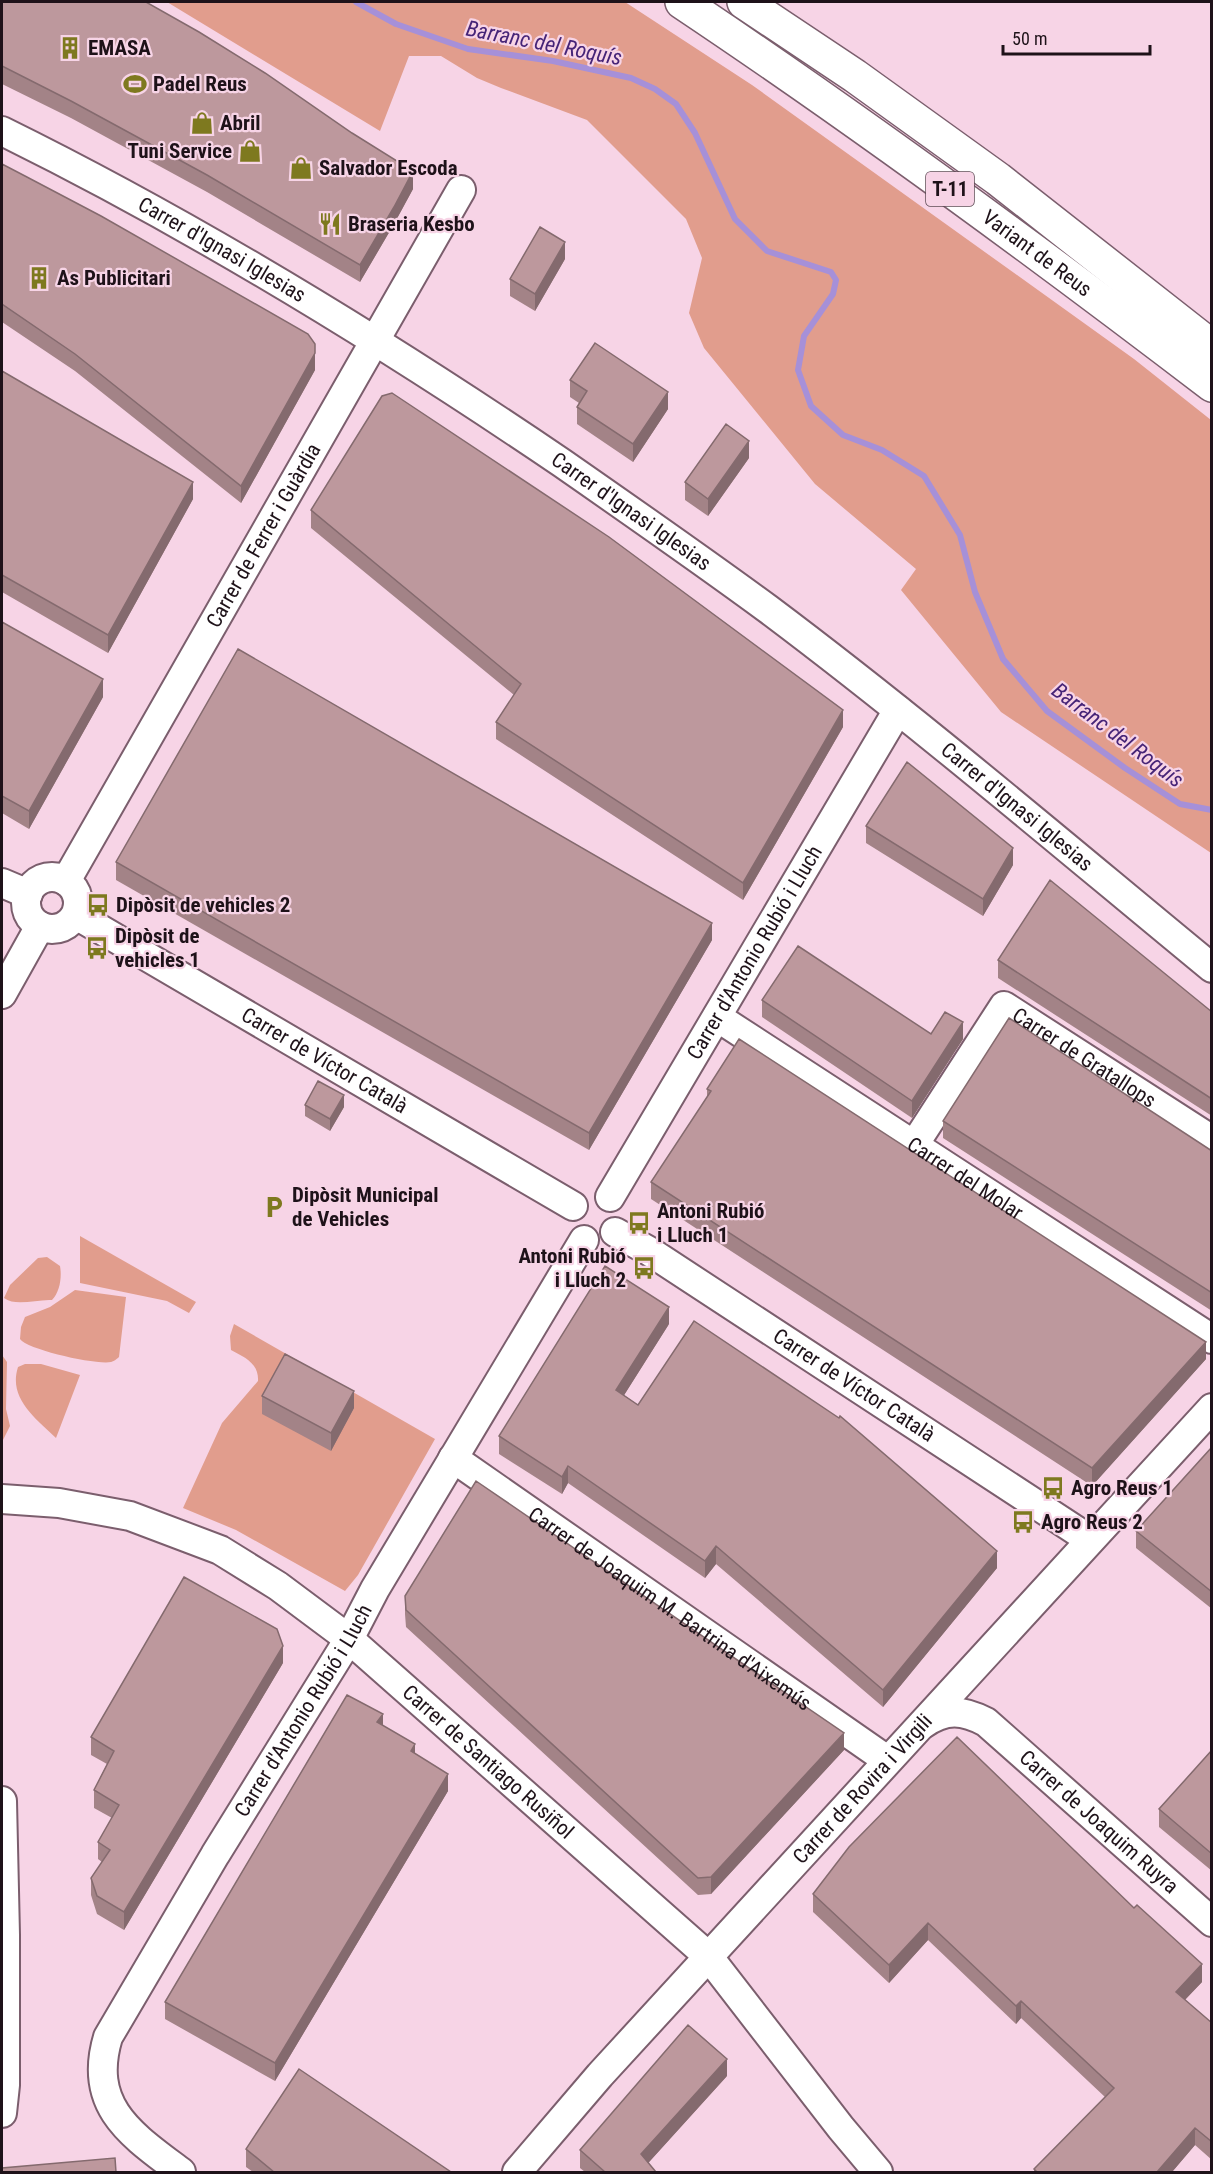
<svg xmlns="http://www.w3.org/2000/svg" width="1213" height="2174" font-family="'Roboto Condensed',sans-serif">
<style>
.green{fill:#e19d8d}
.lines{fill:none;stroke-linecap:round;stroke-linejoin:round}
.stream{stroke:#a690d8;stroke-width:6}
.minor-casing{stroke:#7b5e6d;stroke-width:32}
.highway-casing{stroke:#7b5e6d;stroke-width:36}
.minor{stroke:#fff;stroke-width:28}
.highway{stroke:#fff;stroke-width:33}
.wall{fill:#a38387}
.shaded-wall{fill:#846a6e}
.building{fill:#bd989d;stroke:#846a6e;stroke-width:1.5}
.labels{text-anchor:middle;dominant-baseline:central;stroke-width:4.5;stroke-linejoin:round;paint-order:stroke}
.shield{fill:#f7d4e6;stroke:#5f4c56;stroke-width:1.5}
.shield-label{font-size:20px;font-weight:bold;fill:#1e1219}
.poi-label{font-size:21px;font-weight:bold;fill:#1e1219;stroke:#f7d4e6;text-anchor:start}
.street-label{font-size:21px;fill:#1e1219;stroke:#f7d4e6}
.water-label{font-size:22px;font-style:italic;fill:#462477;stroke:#f7d4e6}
</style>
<rect width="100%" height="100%" fill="#f7d4e6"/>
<path class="green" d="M 167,2 L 625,2 L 752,85 L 1134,359 L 1211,420 L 1211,853 L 1001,712 L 901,590 L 916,569 L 815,484 L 704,348 L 689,313 L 702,258 L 686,219 L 587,120 L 501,88 L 477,78 L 441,56 L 409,56 L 380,131 Z
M 80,1236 L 196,1302 L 189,1313 L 167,1301 L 80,1283 Z
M 47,1257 L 60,1266 C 62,1277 60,1292 52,1300 C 37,1299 16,1307 4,1298 L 10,1285 L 38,1258 Z
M 75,1290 L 126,1297 L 119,1357 C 118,1358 113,1362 111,1362 C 96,1365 28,1350 20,1339 L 21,1327 L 25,1317 L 50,1307 Z
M 234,1324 L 435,1439 L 358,1575 L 345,1591 L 236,1530 L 183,1508 L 222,1423 L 258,1381 C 259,1363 244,1357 231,1350 L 230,1336 Z
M 2,1355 L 7,1362 L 6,1409 L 10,1426 L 2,1442 Z
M 25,1364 L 41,1364 L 80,1375 L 56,1438 C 35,1418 8,1398 18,1367 Z"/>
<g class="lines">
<path class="stream" d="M 356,2 L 396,24 L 468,49 L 553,61 L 631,78 L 655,89 L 676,104 L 695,133 L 735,219 L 767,251 L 831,272 L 836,280 L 833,294 L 804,336 L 798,370 L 811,406 L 843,435 L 882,450 L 924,476 L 960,535 L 975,592 L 1003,659 L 1047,711 L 1125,768 L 1180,804 L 1212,810"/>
<g class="minor-casing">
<g id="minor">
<path id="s1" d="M 2,131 C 197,227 382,341 562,463 C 631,511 700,559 768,609 C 920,723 1065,847 1212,968"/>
<circle cx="52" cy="903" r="26"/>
<path id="s2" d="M 66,881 L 461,190"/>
<path d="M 2,883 L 28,894"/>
<path id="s3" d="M 76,915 L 573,1206"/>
<path d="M 2,994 L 40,926"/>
<path id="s4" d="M 717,1017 L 1212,1339"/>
<path id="s5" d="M 914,1145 L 1004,1006 L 1212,1140"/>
<path id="s6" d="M 610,1197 L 898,710"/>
<path id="s7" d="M 615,1232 L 649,1251 L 1089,1539"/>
<path id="s8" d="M 453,1458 L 887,1760"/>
<path id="s9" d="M 2,1499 L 59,1503 L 130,1516 L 220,1550 L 278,1586 L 349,1639 L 708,1956 L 841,2128 L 878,2172"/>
<path id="s10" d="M 923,1724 C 946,1708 963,1710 986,1722 L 1212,1922"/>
<path d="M 2,1801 L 5,1935 L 5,2085 L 2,2113"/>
<path id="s11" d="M 181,2172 C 132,2135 87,2107 108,2037 L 215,1855 L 349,1639 L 375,1589 L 584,1240"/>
<path id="s12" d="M 517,2172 L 600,2075 L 1212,1408"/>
</g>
</g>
<g class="highway-casing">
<g id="highway">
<path id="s13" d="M 682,2 C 863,123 1038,252 1212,385"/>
<path d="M 744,2 L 855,76 L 998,179 L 1212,347"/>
</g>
</g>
<use href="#minor" class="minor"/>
<use href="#highway" class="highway"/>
</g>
<path class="wall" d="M 2,2 L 413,189 L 394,224 L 360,282 L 207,192 L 71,118 L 2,84 Z
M 2,164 L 315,370 L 241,503 L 75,371 L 2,322 Z
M 565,259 L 535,311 L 510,296 L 510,279 Z
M 2,371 L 193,499 L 108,653 L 2,592 Z
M 570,380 L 668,409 L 633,462 L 577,424 L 577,407 L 579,403 L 570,397 Z
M 749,458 L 708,516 L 685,500 L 685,482 Z
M 311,510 L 843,727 L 743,900 L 496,739 L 496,722 L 514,695 L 311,528 Z
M 2,622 L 103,697 L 29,829 L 2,813 Z
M 866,826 L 1013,865 L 983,916 L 866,843 Z
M 116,862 L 712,940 L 589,1150 L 116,880 Z
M 998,960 L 1212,1012 L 1212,1116 L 998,978 Z
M 762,1000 L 931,1034 L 963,1039 L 912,1118 L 762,1017 Z
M 707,1089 L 1206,1359 L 1092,1486 L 651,1199 L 651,1182 L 707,1098 Z
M 305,1105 L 344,1107 L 330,1131 L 305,1116 Z
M 943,1121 L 1212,1151 L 1212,1311 L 943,1138 Z
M 669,1324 L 624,1395 L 638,1405 L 997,1568 L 883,1707 L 716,1564 L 705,1578 L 568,1483 L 562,1494 L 499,1454 L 499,1436 Z
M 262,1396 L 354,1408 L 331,1451 L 262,1414 Z
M 1212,1447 L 1212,1609 L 1136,1548 L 1136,1531 Z
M 405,1596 L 844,1750 L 711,1894 L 698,1895 L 406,1627 L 405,1614 Z
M 283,1663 L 124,1930 L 97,1914 L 91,1895 L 91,1878 L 102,1862 L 98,1859 L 98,1842 L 112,1818 L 94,1808 L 94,1790 L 107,1764 L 91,1755 L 91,1737 Z
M 383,1725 L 415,1753 L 448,1791 L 275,2081 L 165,2019 L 165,2002 Z
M 1212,1750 L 1212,1871 L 1159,1827 L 1159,1809 Z
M 813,1894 L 1202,1982 L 1185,2000 L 1212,2023 L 1212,2160 L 1195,2145 L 1172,2172 L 1034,2172 L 1034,2169 L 1105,2097 L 1021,2018 L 1016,2024 L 928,1940 L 889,1983 L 813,1912 Z
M 727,2076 L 648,2163 L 656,2172 L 585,2172 L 580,2168 L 580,2150 Z
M 246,2149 L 451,2172 L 253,2172 L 246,2167 Z"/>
<path class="shaded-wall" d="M 413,171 L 413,189 L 394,224 L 360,282 L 360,265 Z
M 565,242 L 565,259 L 535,311 L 535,294 Z
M 315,353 L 315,370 L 241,503 L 241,486 Z
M 668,392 L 668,409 L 633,462 L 633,444 Z
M 749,441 L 749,458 L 708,516 L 708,499 Z
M 193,482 L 193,499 L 108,653 L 108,635 Z
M 103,679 L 103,697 L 29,829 L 29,811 Z
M 843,710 L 843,727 L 743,900 L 743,883 Z
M 1013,848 L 1013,865 L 983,916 L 983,899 Z
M 712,923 L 712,940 L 589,1150 L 589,1133 Z
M 963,1022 L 963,1039 L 912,1118 L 912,1101 Z
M 344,1095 L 344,1107 L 330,1131 L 330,1119 Z
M 669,1307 L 669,1324 L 616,1408 L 616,1390 Z
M 1206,1342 L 1206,1359 L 1092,1486 L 1092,1468 Z
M 354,1391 L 354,1408 L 331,1451 L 331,1433 Z
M 568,1466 L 568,1483 L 562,1494 L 562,1477 Z
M 716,1546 L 716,1564 L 705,1578 L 705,1561 Z
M 997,1551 L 997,1568 L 883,1707 L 883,1690 Z
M 283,1646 L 283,1663 L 124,1930 L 124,1912 Z
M 383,1714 L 383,1732 L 377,1722 Z
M 844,1733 L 844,1750 L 711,1894 L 711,1877 Z
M 415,1744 L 415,1761 L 411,1751 Z
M 448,1774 L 448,1791 L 275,2081 L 275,2063 Z
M 928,1923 L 928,1940 L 889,1983 L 889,1965 Z
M 1202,1964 L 1202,1982 L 1176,2009 L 1176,1992 Z
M 1021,2001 L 1021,2018 L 1016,2024 L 1016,2006 Z
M 727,2059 L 727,2076 L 641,2171 L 641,2154 Z
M 1195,2128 L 1195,2145 L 1172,2172 L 1157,2172 Z"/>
<path class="building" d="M 2,2 L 146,2 L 199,32 L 265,73 L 352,133 L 413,171 L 394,207 L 360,265 L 207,175 L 71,101 L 2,66 Z
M 2,164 L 25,176 L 101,216 L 308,334 L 315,344 L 315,353 L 241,486 L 75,354 L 2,304 Z
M 540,227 L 565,242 L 535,294 L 510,279 Z
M 595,343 L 668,392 L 633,444 L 577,407 L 587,391 L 570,380 Z
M 2,371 L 193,482 L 108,635 L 2,575 Z
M 392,393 L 609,537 L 843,710 L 743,883 L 496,722 L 521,684 L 311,510 L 382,396 Z
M 726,424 L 749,441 L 708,499 L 685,482 Z
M 2,622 L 103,679 L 29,811 L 2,796 Z
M 238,649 L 712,923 L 589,1133 L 116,862 Z
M 907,762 L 1013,848 L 983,899 L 866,826 Z
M 1050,880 L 1212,1012 L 1212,1099 L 998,960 Z
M 798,946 L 931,1034 L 945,1012 L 963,1022 L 912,1101 L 762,1000 Z
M 1009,1018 L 1212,1151 L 1212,1293 L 943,1121 Z
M 739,1039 L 1206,1342 L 1092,1468 L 651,1182 L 711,1091 L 707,1089 Z
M 318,1081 L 344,1095 L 330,1119 L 305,1105 Z
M 605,1266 L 669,1307 L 616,1390 L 638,1405 L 694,1321 L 839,1418 L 840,1416 L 997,1551 L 883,1690 L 716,1546 L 705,1561 L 568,1466 L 562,1477 L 499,1436 Z
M 285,1354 L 354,1391 L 331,1433 L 262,1396 Z
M 1212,1447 L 1212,1592 L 1136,1531 Z
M 476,1481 L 844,1733 L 711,1877 L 698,1878 L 406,1610 L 405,1596 Z
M 184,1577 L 277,1629 L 283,1646 L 124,1912 L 97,1896 L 91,1878 L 110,1850 L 98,1842 L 119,1805 L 94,1790 L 114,1751 L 91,1737 Z
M 347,1695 L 383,1714 L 377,1722 L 415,1744 L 411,1751 L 448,1774 L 275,2063 L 165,2002 Z
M 957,1737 L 1134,1908 L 1137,1905 L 1202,1964 L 1176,1992 L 1212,2023 L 1212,2142 L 1195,2128 L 1157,2172 L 1037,2172 L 1034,2169 L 1114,2088 L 1021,2001 L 1016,2006 L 928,1923 L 889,1965 L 813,1894 L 849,1847 Z
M 1212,1750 L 1212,1854 L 1159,1809 Z
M 688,2025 L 727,2059 L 641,2154 L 656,2172 L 605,2172 L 580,2150 Z
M 299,2069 L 451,2172 L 274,2172 L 246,2149 Z
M 115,2158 L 116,2172 L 2,2172 L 2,2168 Z"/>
<defs>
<g id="building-bare" transform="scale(1.8)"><path d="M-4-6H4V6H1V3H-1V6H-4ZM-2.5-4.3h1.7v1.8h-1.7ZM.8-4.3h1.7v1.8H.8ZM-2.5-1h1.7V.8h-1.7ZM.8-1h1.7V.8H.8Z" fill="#7e791f" stroke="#f7d4e6" stroke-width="2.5" paint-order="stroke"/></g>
<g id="stadium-bare" transform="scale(1.8)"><path d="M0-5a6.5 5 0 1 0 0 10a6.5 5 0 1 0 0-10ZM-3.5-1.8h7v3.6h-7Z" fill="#7e791f" stroke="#f7d4e6" stroke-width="2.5" paint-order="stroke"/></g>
<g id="shop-bare" transform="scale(1.8)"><path d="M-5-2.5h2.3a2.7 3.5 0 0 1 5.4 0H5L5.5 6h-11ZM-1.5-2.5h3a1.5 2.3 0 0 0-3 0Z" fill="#7e791f" stroke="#f7d4e6" stroke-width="2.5" paint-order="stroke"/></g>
<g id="restaurant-bare" transform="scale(1.8)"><path d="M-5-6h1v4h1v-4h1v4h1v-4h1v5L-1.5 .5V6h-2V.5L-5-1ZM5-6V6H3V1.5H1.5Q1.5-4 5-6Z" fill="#7e791f" stroke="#f7d4e6" stroke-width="2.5" paint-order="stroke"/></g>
<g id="bus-bare" transform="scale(1.8)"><path d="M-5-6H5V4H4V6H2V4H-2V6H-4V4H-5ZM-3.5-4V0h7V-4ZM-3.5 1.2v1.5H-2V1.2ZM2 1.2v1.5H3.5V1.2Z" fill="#7e791f" stroke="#f7d4e6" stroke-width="2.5" paint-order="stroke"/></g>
<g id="parking-bare" transform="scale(1.8)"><path d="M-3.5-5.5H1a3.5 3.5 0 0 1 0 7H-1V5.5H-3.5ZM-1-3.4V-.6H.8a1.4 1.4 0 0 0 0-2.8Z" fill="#7e791f" stroke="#f7d4e6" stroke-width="2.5" paint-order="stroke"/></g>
</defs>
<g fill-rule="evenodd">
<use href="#building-bare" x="70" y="48"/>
<use href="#stadium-bare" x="135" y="84"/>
<use href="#shop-bare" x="202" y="123"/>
<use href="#shop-bare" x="250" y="151"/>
<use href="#shop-bare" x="301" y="168"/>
<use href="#restaurant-bare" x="330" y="224"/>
<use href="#building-bare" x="39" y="278"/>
<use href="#bus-bare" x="98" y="905"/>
<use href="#bus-bare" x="97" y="948"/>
<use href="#parking-bare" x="274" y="1207"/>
<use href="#bus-bare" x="639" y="1223"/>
<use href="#bus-bare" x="644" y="1268"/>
<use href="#bus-bare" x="1053" y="1488"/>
<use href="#bus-bare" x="1023" y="1522"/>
</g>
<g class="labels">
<rect class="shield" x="926" y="172" width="48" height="34" rx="4.5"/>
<g class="shield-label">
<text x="950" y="189">T-11</text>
</g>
<g class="poi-label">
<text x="88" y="48">EMASA</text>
<text x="153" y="84">Padel Reus</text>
<text x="220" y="123">Abril</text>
<text x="232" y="151" text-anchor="end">Tuni Service</text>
<text x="319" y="168">Salvador Escoda</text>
<text x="348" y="224">Braseria Kesbo</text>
<text x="57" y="278">As Publicitari</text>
<text x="116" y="905">Dipòsit de vehicles 2</text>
<text x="115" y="936">Dipòsit de<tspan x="115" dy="24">vehicles 1</tspan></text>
<text x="292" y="1195">Dipòsit Municipal<tspan x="292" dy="24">de Vehicles</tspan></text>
<text x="657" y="1211">Antoni Rubió<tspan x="657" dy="24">i Lluch 1</tspan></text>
<text x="626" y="1256" text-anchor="end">Antoni Rubió<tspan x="626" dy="24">i Lluch 2</tspan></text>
<text x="1071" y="1488">Agro Reus 1</text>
<text x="1041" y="1522">Agro Reus 2</text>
</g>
<g class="street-label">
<text stroke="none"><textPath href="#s1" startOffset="250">Carrer d'Ignasi Iglesias</textPath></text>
<text stroke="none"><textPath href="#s13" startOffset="435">Variant de Reus</textPath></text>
<text stroke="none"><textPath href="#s1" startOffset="736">Carrer d'Ignasi Iglesias</textPath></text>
<text stroke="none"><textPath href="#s2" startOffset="398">Carrer de Ferrer i Guàrdia</textPath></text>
<text stroke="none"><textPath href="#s1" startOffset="1222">Carrer d'Ignasi Iglesias</textPath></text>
<text stroke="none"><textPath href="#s6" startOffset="284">Carrer d'Antonio Rubió i Lluch</textPath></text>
<text stroke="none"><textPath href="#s5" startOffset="261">Carrer de Gratallops</textPath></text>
<text stroke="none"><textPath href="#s3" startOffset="288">Carrer de Víctor Català</textPath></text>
<text stroke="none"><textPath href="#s4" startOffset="296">Carrer del Molar</textPath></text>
<text stroke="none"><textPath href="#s7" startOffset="284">Carrer de Víctor Català</textPath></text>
<text stroke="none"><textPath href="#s8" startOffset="264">Carrer de Joaquim M. Bartrina d'Aixemús</textPath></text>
<text stroke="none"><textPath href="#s11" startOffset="548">Carrer d'Antonio Rubió i Lluch</textPath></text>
<text stroke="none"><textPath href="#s9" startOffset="568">Carrer de Santiago Rusiñol</textPath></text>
<text stroke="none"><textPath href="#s12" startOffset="516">Carrer de Rovira i Virgili</textPath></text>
<text stroke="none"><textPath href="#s10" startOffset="218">Carrer de Joaquim Ruyra</textPath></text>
</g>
<g class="water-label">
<text transform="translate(544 43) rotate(11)">Barranc del Roquís</text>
<text transform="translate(1118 735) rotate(37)">Barranc del Roquís</text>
</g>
</g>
<rect width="1213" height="2174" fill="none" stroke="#1e1219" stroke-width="6"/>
<path d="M1003 45v9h147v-9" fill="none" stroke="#1e1219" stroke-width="3"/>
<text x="1012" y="45" font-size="18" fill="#1e1219" stroke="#f7d4e6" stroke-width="4.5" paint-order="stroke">50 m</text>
</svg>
